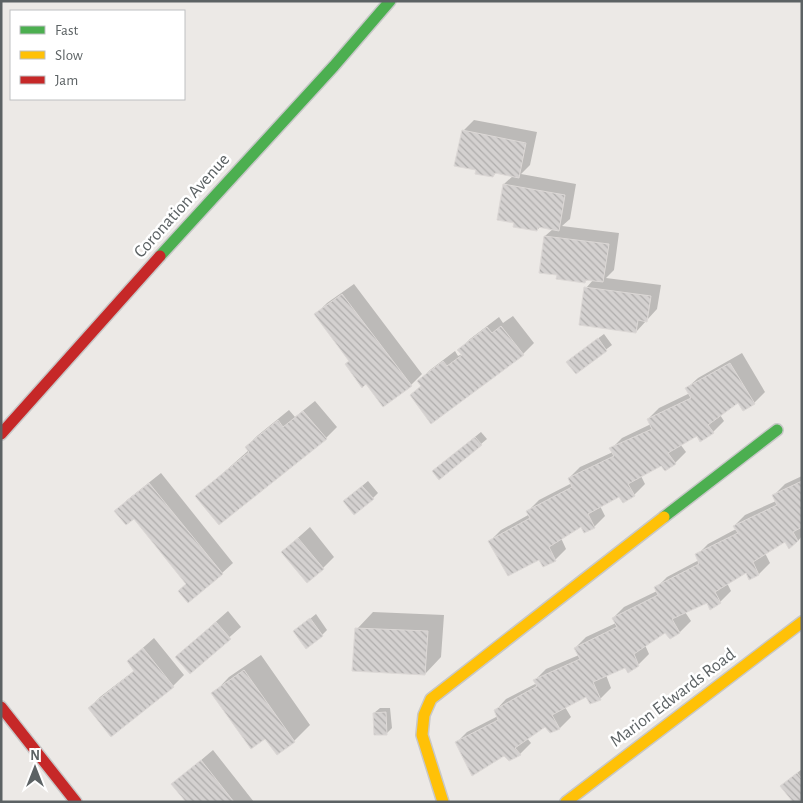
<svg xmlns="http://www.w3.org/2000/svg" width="803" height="803" font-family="'Alegreya Sans',sans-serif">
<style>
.shadow{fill:#0003}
.building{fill:url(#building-back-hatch);stroke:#dcd8d6}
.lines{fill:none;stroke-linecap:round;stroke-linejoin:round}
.fast-casing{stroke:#c8c8c8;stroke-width:14}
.slow-casing{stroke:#c8c8c8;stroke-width:14}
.jam-casing{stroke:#c8c8c8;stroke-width:14}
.fast{stroke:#4caf50;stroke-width:11}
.slow{stroke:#ffc107;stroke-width:11}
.jam{stroke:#c62828;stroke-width:11}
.labels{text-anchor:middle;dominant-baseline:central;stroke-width:5;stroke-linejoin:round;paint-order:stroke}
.street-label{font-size:18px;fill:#5c6264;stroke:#fff}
</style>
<defs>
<pattern id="building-back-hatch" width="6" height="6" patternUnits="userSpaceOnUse" patternTransform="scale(1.25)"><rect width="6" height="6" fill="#d4d1d0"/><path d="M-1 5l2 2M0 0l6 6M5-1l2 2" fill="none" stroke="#afadac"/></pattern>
</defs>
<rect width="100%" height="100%" fill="#ece9e6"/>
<path class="shadow" d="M 474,120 L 537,132 L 530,165 L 521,174 L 576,184 L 570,219 L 562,226 L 619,233 L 614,270 L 606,278 L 661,285 L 657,309 L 636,332 L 586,288 L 594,279 L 588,279 L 585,282 L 558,274 L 545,236 L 553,229 L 541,226 L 537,230 L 504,184 L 514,175 L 497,172 L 493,176 L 477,169 L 463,131 Z
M 354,284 L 422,374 L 411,385 L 366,383 L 316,314 L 327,303 Z
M 513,316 L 534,343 L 523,354 L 411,396 L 422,385 L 419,381 L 430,370 L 455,351 L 458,356 L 462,354 L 459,350 L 470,339 L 499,317 L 503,323 Z
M 604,334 L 612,345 L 576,372 L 573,357 Z
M 742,353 L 765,392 L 754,403 L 743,409 L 739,401 L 720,415 L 724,421 L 713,432 L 700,440 L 697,435 L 680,444 L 686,452 L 675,463 L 661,464 L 641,476 L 645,484 L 634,495 L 623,501 L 619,495 L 600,506 L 605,516 L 594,527 L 582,526 L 561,538 L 566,549 L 555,560 L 540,558 L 490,541 L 501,530 L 530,514 L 528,511 L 539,500 L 572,483 L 569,478 L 580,467 L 613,452 L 611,449 L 622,438 L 651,424 L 648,419 L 659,408 L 690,393 L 687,388 L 698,378 Z
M 315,401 L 337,427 L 326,438 L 197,496 L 249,450 L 246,447 L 257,436 L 289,410 L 295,417 Z
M 481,432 L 487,439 L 481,444 L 439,466 Z
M 161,473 L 233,563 L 222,573 L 179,591 L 187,583 L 134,518 L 116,511 L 127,500 Z
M 802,476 L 802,536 L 798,541 L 785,540 L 765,553 L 770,563 L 759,574 L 746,571 L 727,583 L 731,591 L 720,602 L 707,601 L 685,612 L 691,621 L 680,632 L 670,638 L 666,631 L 645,645 L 649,654 L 638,665 L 626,666 L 606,675 L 611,688 L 600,699 L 587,696 L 565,707 L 571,717 L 560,728 L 550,732 L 545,725 L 527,738 L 531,743 L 520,754 L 504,755 L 456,743 L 467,732 L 498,716 L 495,711 L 506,699 L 537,683 L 535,680 L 546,669 L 579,655 L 575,648 L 586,637 L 616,623 L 613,618 L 624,607 L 657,591 L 656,588 L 667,577 L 699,560 L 697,555 L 708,544 L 736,529 L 734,526 L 745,515 L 776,501 L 774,495 L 785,484 Z
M 368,481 L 378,493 L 373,498 L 350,496 Z
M 310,527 L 334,557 L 323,568 L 282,552 Z
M 228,611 L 241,627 L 190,672 L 176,657 Z
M 373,612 L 444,615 L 441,657 L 425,674 L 357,629 Z
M 316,614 L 327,630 L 322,635 L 295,631 Z
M 154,638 L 184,675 L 173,686 L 89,708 L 100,697 L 135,670 L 128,661 Z
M 261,655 L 310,725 L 294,741 L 266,737 L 213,694 L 229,677 Z
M 380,708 L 390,708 L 392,728 L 387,733 L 374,713 Z
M 213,750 L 254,802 L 187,802 L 173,784 Z
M 802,769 L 802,798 L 787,781 Z"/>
<path class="building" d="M 462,130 L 526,143 L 519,178 L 495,173 L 493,177 L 475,174 L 476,170 L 454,166 Z
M 503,184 L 565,195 L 559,231 L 538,227 L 537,231 L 513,227 L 514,223 L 497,220 Z
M 544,236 L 609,244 L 603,282 L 586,280 L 585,283 L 556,279 L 557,275 L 539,273 Z
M 584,287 L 651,296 L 647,322 L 638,320 L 636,333 L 579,325 Z
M 342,294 L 412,386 L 383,407 L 366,384 L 362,388 L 345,364 L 349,361 L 314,314 Z
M 501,326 L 524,355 L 431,424 L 410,395 L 421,386 L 417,381 L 443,361 L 447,366 L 462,355 L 457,350 L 487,327 L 492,333 Z
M 598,338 L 607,351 L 576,374 L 566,362 Z
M 730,363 L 755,404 L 743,411 L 738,403 L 708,425 L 714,433 L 700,442 L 697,436 L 668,453 L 676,464 L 665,471 L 661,466 L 628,484 L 635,496 L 623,503 L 619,497 L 588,514 L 595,528 L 584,533 L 581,527 L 549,547 L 556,561 L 543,567 L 539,560 L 508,576 L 488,541 L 530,518 L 526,511 L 572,487 L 568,478 L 614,456 L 609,448 L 652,429 L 647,419 L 691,398 L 685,388 Z
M 303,411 L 327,439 L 219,525 L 195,496 L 249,452 L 245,447 L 278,420 L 283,427 Z
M 475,437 L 482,445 L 439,480 L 432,471 Z
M 802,481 L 802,527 L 793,532 L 798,541 L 789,549 L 785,542 L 753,562 L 759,575 L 749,580 L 746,573 L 715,592 L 721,603 L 710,610 L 707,603 L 672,619 L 680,633 L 670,639 L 665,633 L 634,654 L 639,666 L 628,673 L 625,668 L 593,682 L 601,700 L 590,704 L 586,697 L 552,715 L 560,729 L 550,733 L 545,727 L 515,748 L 521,755 L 509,761 L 504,756 L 472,776 L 455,742 L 498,720 L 494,710 L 537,686 L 533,680 L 580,659 L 574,648 L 617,627 L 612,618 L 658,595 L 654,587 L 699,564 L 695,554 L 738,533 L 733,526 L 777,505 L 772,495 Z
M 149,483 L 223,574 L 188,603 L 178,591 L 186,584 L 134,519 L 126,525 L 114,511 Z
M 362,486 L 374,499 L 354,515 L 343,501 Z
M 298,538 L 324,569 L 307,583 L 281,552 Z
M 310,618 L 323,636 L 306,649 L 293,631 Z
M 216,622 L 231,639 L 190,674 L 175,657 Z
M 355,628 L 428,631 L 425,675 L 352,671 Z
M 143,648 L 174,687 L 111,737 L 88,708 L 134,671 L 127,661 Z
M 244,670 L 295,742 L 277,755 L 265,739 L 251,749 L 211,693 Z
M 386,712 L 387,735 L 374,735 L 373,713 Z
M 201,760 L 234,802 L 186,802 L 171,784 Z
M 797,773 L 802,779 L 802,800 L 799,802 L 793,802 L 780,786 Z"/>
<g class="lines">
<g class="fast-casing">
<path id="fast" d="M 160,256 L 334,66 L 390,1
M 664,517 L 777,430"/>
</g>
<g class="slow-casing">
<path id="slow" d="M 443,802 L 422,735 L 424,715 L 431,699 L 664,517
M 566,802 L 802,622"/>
</g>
<g class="jam-casing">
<path id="jam" d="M 1,434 L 160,256
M 1,707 L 76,802"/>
</g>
<use href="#fast" class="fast"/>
<use href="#slow" class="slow"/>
<use href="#jam" class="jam"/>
</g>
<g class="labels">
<g class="street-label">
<text transform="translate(182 206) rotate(-48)">Coronation Avenue</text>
<text transform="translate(673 698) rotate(-37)">Marion Edwards Road</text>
</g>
</g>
<rect width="803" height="803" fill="none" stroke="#5c6264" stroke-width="5"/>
<rect x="10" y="10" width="175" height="90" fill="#ffffff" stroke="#bec0c1"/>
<rect x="20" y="26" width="25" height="8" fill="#4caf50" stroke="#bec0c1"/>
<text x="55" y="35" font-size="15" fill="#5c6264">Fast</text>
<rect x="20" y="51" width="25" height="8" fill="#ffc107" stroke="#bec0c1"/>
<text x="55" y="60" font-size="15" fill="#5c6264">Slow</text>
<rect x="20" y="76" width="25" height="8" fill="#c62828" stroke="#bec0c1"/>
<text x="55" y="85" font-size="15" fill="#5c6264">Jam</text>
<g transform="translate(35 768)" stroke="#ffffff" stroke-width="4" paint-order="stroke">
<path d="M0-4L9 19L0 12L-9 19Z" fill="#5c6264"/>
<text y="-8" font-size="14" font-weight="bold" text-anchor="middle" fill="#5c6264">N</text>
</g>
</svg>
